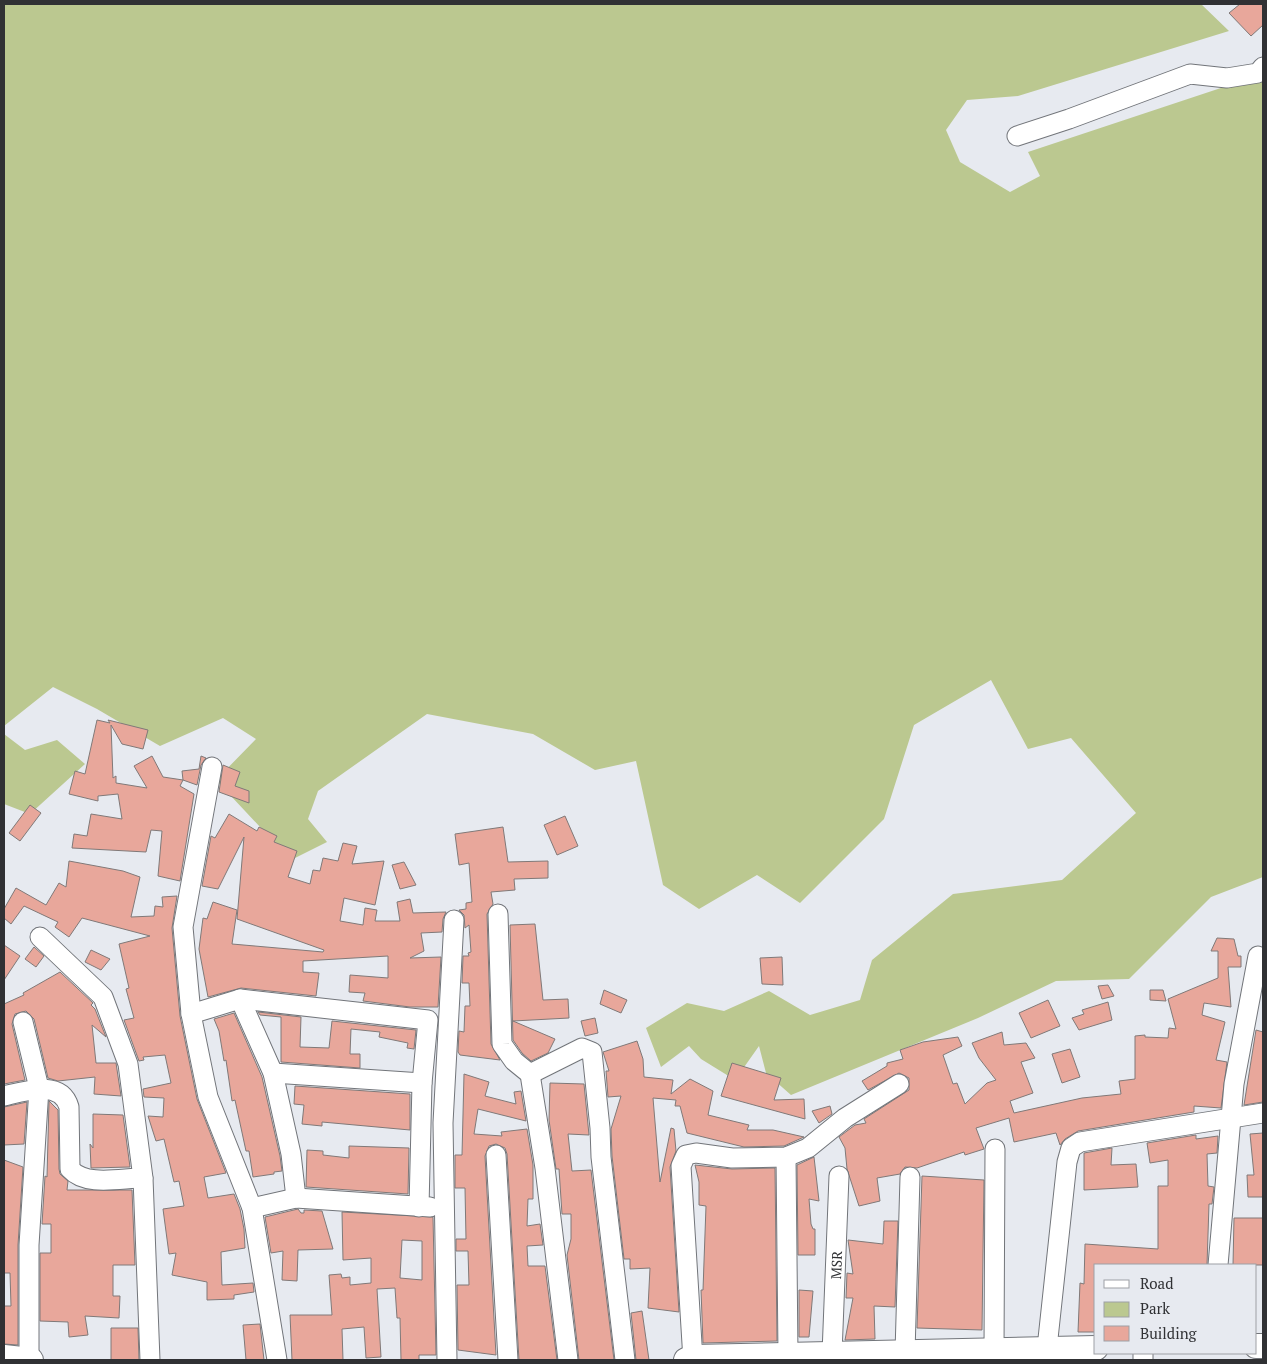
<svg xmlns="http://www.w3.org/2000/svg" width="1267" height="1364" font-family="'PT Serif',serif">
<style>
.green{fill:#bbc890}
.building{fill:#e8a79b;stroke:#807978;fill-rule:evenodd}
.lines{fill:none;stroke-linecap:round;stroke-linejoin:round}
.minor-casing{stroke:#72757a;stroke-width:21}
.major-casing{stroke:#72757a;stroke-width:26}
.minor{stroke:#fff;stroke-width:19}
.major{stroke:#fff;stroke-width:24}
.labels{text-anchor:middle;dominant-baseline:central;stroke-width:4;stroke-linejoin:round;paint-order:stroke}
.street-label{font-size:14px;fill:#303134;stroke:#e7eaf0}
</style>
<rect width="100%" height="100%" fill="#e7eaf0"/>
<path class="green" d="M 4,4 L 1201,4 L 1229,31 L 1018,96 L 967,100 L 946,130 L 960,162 L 1010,192 L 1040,176 L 1028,152 L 1257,76 L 1263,84 L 1263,877 L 1211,897 L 1129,979 L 1056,981 L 978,1018 L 791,1095 L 766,1073 L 759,1046 L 735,1080 L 701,1059 L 689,1046 L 661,1067 L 646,1028 L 687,1003 L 724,1011 L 769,991 L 810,1015 L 860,1000 L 872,960 L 953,894 L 1062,880 L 1136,813 L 1071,738 L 1028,749 L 991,680 L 914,725 L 884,819 L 800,903 L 757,875 L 699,909 L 663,885 L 636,761 L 595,770 L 533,734 L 427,714 L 318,791 L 308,819 L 327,842 L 291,860 L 216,780 L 256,739 L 223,718 L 160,746 L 97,709 L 53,687 L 4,726 Z
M 4,734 L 25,750 L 57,740 L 85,764 L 30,814 L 4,804 Z"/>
<path class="building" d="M 1240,4 L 1263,4 L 1263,25 L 1251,36 L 1229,13 Z
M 97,720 L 110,723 L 108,720 L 148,730 L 143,749 L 122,744 L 111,725 L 113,778 L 116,776 L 116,783 L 147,788 L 134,766 L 152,756 L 163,777 L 183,780 L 180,786 L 194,794 L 180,881 L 158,876 L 162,831 L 151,830 L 146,852 L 72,848 L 74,834 L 87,836 L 91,814 L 122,819 L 118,794 L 98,796 L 98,801 L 69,794 L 75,771 L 85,774 Z
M 201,756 L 206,758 L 201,765 L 197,785 L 183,780 L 182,771 L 199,769 Z
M 223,765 L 240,772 L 235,786 L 249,791 L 249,803 L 219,792 Z
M 30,805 L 41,813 L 20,841 L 9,833 Z
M 229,814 L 257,831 L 259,827 L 277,836 L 274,842 L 297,851 L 288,877 L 310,884 L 313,870 L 320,871 L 323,858 L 338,861 L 343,843 L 357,846 L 352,864 L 384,861 L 375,905 L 344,898 L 340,921 L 363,925 L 365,908 L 377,910 L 375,921 L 400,921 L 397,902 L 410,899 L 413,913 L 446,912 L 443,919 L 442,932 L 421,933 L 424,951 L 410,958 L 441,957 L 438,1007 L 410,1007 L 363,1001 L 365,993 L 349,992 L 350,975 L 388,978 L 388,956 L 303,961 L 303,972 L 319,973 L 316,996 L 241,988 L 208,997 L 199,949 L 203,918 L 207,919 L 213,902 L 237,910 L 232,944 L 323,952 L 324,950 L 237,919 L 244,837 L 218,889 L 202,886 L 211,836 L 215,838 Z
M 565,816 L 578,846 L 557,855 L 544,825 Z
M 503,827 L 508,862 L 548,861 L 548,878 L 514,879 L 515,890 L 491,892 L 493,904 L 487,914 L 491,1044 L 500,1060 L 460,1055 L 458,1052 L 459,1031 L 464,1032 L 465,1006 L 470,1006 L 469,983 L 462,983 L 463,956 L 469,956 L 468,953 L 471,952 L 469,925 L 465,928 L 464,915 L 459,910 L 466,909 L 466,903 L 472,902 L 469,863 L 459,865 L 455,834 Z
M 69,861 L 123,871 L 140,877 L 131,917 L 154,916 L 155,906 L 163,907 L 162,897 L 177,896 L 172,928 L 180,1016 L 197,1099 L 226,1173 L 204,1177 L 208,1198 L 234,1194 L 240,1209 L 244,1229 L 245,1248 L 221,1252 L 222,1285 L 253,1283 L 254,1292 L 234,1295 L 234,1299 L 207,1300 L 207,1282 L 172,1275 L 176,1253 L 169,1254 L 163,1209 L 184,1206 L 179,1181 L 174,1182 L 164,1139 L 156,1141 L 148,1116 L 163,1117 L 164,1098 L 144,1097 L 143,1089 L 171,1083 L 165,1055 L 143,1057 L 144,1060 L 139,1061 L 124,1020 L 134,1018 L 126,989 L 129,988 L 119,944 L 150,936 L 82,918 L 69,937 L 55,927 L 58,922 L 24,906 L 11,924 L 4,918 L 4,909 L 16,888 L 46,905 L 59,883 L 66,887 Z
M 404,862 L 416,885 L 400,889 L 392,865 Z
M 535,924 L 543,1000 L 568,999 L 569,1018 L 513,1021 L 555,1039 L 548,1053 L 531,1061 L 522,1053 L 513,1040 L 510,925 Z
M 1217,938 L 1234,939 L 1238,956 L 1241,956 L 1241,967 L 1228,967 L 1231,1007 L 1204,1003 L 1202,1015 L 1225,1022 L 1216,1060 L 1227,1062 L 1221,1108 L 1194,1106 L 1194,1112 L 1078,1131 L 1065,1139 L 1060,1145 L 1056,1133 L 1014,1142 L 1009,1118 L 976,1128 L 984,1149 L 965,1155 L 964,1152 L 917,1168 L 905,1167 L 900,1174 L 877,1178 L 880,1201 L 859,1206 L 847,1169 L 845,1148 L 839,1137 L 855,1125 L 866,1123 L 864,1119 L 909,1090 L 909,1078 L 899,1073 L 868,1090 L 862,1081 L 887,1066 L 887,1063 L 903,1059 L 900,1050 L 923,1042 L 958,1037 L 962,1046 L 943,1055 L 953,1084 L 957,1083 L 965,1104 L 987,1083 L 996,1080 L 979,1058 L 972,1043 L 1002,1032 L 1004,1045 L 1026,1043 L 1035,1058 L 1021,1062 L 1033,1093 L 1010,1101 L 1014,1113 L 1082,1098 L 1121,1094 L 1119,1081 L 1135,1079 L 1135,1036 L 1145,1035 L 1145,1037 L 1168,1038 L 1169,1028 L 1176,1029 L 1168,999 L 1218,978 L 1218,951 L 1211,951 Z
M 4,945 L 20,956 L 4,980 Z
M 34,947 L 44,956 L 36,967 L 25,959 Z
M 91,950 L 110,959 L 101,970 L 85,962 Z
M 782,957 L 783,985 L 762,984 L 760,958 Z
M 60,972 L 93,1003 L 91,1005 L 95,1009 L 106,1037 L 92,1025 L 96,1063 L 116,1063 L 121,1096 L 94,1094 L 95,1077 L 58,1081 L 48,1078 L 34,1019 L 26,1011 L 15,1014 L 12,1024 L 25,1080 L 4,1084 L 4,1004 L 24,995 L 23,993 Z
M 1108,985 L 1114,996 L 1102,999 L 1098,986 Z
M 604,990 L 627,1000 L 621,1013 L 600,1004 Z
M 1150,990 L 1163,990 L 1166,1001 L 1150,1000 Z
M 1048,1000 L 1060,1026 L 1031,1038 L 1019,1013 Z
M 1108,1002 L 1112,1020 L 1079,1030 L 1072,1018 L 1084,1014 L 1082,1010 Z
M 258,1012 L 301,1017 L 300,1047 L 329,1048 L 332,1021 L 416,1030 L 414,1049 L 407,1048 L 408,1043 L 379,1037 L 380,1032 L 351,1029 L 350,1054 L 360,1054 L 360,1068 L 281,1062 L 281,1017 L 260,1015 Z
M 234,1013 L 262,1077 L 280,1156 L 282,1171 L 274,1172 L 274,1174 L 253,1177 L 249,1151 L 246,1151 L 235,1100 L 232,1101 L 226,1060 L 224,1061 L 219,1031 L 214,1019 Z
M 595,1018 L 598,1033 L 585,1036 L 581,1021 Z
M 1256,1030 L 1263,1032 L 1263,1102 L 1244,1105 Z
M 637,1041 L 643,1059 L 644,1077 L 673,1080 L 671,1094 L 690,1079 L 713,1091 L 708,1115 L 749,1125 L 747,1130 L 773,1130 L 804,1137 L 784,1146 L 744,1147 L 687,1133 L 680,1106 L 675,1106 L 676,1100 L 653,1098 L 660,1182 L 671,1128 L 674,1129 L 676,1151 L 670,1167 L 679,1312 L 648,1308 L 650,1268 L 630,1269 L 630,1259 L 624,1259 L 612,1156 L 611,1129 L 621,1096 L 608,1097 L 606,1071 L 609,1071 L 603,1052 Z
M 1070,1049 L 1080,1077 L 1062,1083 L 1052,1054 Z
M 732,1063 L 781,1078 L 774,1100 L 804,1099 L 805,1119 L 721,1096 Z
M 464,1074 L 489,1082 L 485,1096 L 516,1104 L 514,1092 L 521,1091 L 526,1121 L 478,1109 L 474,1134 L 502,1136 L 501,1132 L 527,1129 L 533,1165 L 533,1199 L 528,1199 L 527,1226 L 540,1224 L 543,1245 L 527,1246 L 528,1266 L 545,1266 L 557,1360 L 519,1360 L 507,1154 L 505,1148 L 496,1144 L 489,1146 L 485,1156 L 496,1355 L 458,1350 L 457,1285 L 469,1285 L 468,1251 L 456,1251 L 456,1239 L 466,1239 L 465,1188 L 455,1188 L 455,1155 L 462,1155 Z
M 550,1083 L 584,1084 L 589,1135 L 568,1134 L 572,1171 L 591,1170 L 614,1360 L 579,1360 L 567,1255 L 571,1239 L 571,1214 L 562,1214 L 559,1169 L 556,1169 L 549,1120 Z
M 295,1086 L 410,1094 L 410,1130 L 322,1122 L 322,1126 L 302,1124 L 304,1105 L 294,1104 Z
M 49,1101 L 58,1110 L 59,1169 L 60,1174 L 68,1181 L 67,1190 L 132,1190 L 135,1265 L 113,1265 L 113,1296 L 120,1296 L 119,1318 L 85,1316 L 88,1335 L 69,1337 L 68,1322 L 40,1321 L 40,1253 L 51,1253 L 51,1224 L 42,1224 L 45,1176 L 47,1177 Z
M 27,1102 L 24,1144 L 4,1145 L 4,1107 Z
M 830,1106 L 832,1114 L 819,1123 L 812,1111 Z
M 93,1114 L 123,1115 L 130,1167 L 91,1168 L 90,1144 L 93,1148 Z
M 1263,1133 L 1263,1197 L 1248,1197 L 1247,1175 L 1254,1175 L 1250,1134 Z
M 1196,1135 L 1196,1139 L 1218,1136 L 1217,1153 L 1207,1154 L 1208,1186 L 1214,1187 L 1212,1204 L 1209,1204 L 1207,1265 L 1096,1265 L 1096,1332 L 1078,1332 L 1080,1283 L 1084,1284 L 1085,1244 L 1158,1249 L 1158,1186 L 1168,1186 L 1168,1160 L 1150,1163 L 1147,1143 Z
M 349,1146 L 409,1148 L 408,1194 L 306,1187 L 307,1150 L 323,1151 L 323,1155 L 349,1158 Z
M 1112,1148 L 1111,1165 L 1136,1164 L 1138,1187 L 1084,1190 L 1084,1153 Z
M 814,1157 L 819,1201 L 809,1199 L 811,1224 L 813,1229 L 815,1229 L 815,1255 L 798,1255 L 797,1165 Z
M 4,1160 L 23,1167 L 18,1245 L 18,1345 L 4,1344 L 4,1306 L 11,1306 L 10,1273 L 4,1273 Z
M 695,1165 L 732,1169 L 775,1168 L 777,1341 L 703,1343 L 701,1290 L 703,1290 L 706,1206 L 699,1205 L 699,1182 Z
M 922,1176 L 984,1180 L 982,1330 L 917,1328 Z
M 298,1209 L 301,1213 L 304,1213 L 304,1210 L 322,1211 L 333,1249 L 298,1250 L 297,1281 L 282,1280 L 283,1251 L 271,1253 L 265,1217 Z
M 342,1212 L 433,1217 L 436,1355 L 419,1355 L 419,1360 L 401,1360 L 400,1318 L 397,1318 L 395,1288 L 377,1289 L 381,1357 L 366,1358 L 364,1327 L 342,1329 L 343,1360 L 292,1360 L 290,1315 L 332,1315 L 329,1275 L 341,1274 L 342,1278 L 350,1277 L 350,1285 L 371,1283 L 371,1258 L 343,1260 ZM 402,1240 L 422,1241 L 422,1280 L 400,1278 Z
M 1234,1218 L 1263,1218 L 1263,1265 L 1233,1265 Z
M 884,1221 L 898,1221 L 895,1307 L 874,1306 L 875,1339 L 845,1340 L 853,1298 L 846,1298 L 847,1273 L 853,1274 L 848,1240 L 883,1244 Z
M 799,1290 L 813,1291 L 809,1337 L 799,1337 Z
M 642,1311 L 649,1360 L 636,1360 L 631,1313 Z
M 260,1324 L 264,1360 L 246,1360 L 243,1325 Z
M 111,1328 L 138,1328 L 139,1360 L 111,1360 Z"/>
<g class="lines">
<g class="minor-casing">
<g id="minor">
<path d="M 1017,136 L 1069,119 L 1190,74 L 1227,78 L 1258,73 L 1263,67"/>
<path d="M 212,767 L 183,927 L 191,1014 L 208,1097 L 252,1208 L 277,1360"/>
<path d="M 498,914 L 502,1044 L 514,1061 L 530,1074 L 545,1168 L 568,1360"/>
<path d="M 40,937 L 103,997 L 128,1064 L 143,1178 L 150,1360"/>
<path d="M 240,999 L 273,1073 L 291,1154 L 296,1198"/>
<path d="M 191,1014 L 240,999 L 428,1020 L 422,1083 L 419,1207"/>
<path d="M 23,1022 L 39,1088 L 29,1245 L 29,1360"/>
<path d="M 273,1073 L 422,1083"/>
<path d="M 530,1074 L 582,1048 L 592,1052 L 600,1128 L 601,1157 L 625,1360"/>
<path d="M 4,1096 C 25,1091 61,1079 69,1107 L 70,1169 C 86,1187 121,1178 143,1178"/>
<path d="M 496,1155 L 508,1360"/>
<path d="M 786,1157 L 788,1355"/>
<path d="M 252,1208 L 296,1198 L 430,1207"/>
<path d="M 1218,1265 L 1234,1084 L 1258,956"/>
<path d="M 1047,1348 L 1067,1162 L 1071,1148 L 1080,1142 L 1263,1113"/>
<path d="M 994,1351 L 995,1149"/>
<path d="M 905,1353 L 910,1177"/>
<path id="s1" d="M 832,1354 L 839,1176"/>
<path d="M 447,1360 L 443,1123 L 454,920"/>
<path d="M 693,1360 L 681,1166 L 686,1155 L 696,1153 L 732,1158 L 786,1157 L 808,1148 L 845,1118 L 899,1084"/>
<path d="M 1143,1360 L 1143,1353"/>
</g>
</g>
<g class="major-casing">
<path id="major" d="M 1256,1346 L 1263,1346
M 4,1357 L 31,1360
M 686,1360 L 693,1357 L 1096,1348"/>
</g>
<use href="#minor" class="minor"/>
<use href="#major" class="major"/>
</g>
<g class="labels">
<g class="street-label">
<text stroke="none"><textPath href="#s1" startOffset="89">MSR</textPath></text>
</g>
</g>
<rect width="1267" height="1364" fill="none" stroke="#303134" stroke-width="10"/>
<rect x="1094" y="1264" width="162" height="90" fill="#e7eaf0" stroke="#9ea0a5"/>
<rect x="1104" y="1280" width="25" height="8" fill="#ffffff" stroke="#9ea0a5"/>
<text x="1140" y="1289" font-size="15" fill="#303134">Road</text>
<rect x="1104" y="1302" width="25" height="15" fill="#bbc890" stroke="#9ea0a5"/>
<text x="1140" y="1314" font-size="15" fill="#303134">Park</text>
<rect x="1104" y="1326" width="25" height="15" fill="#e8a79b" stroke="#9ea0a5"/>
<text x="1140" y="1339" font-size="15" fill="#303134">Building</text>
</svg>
